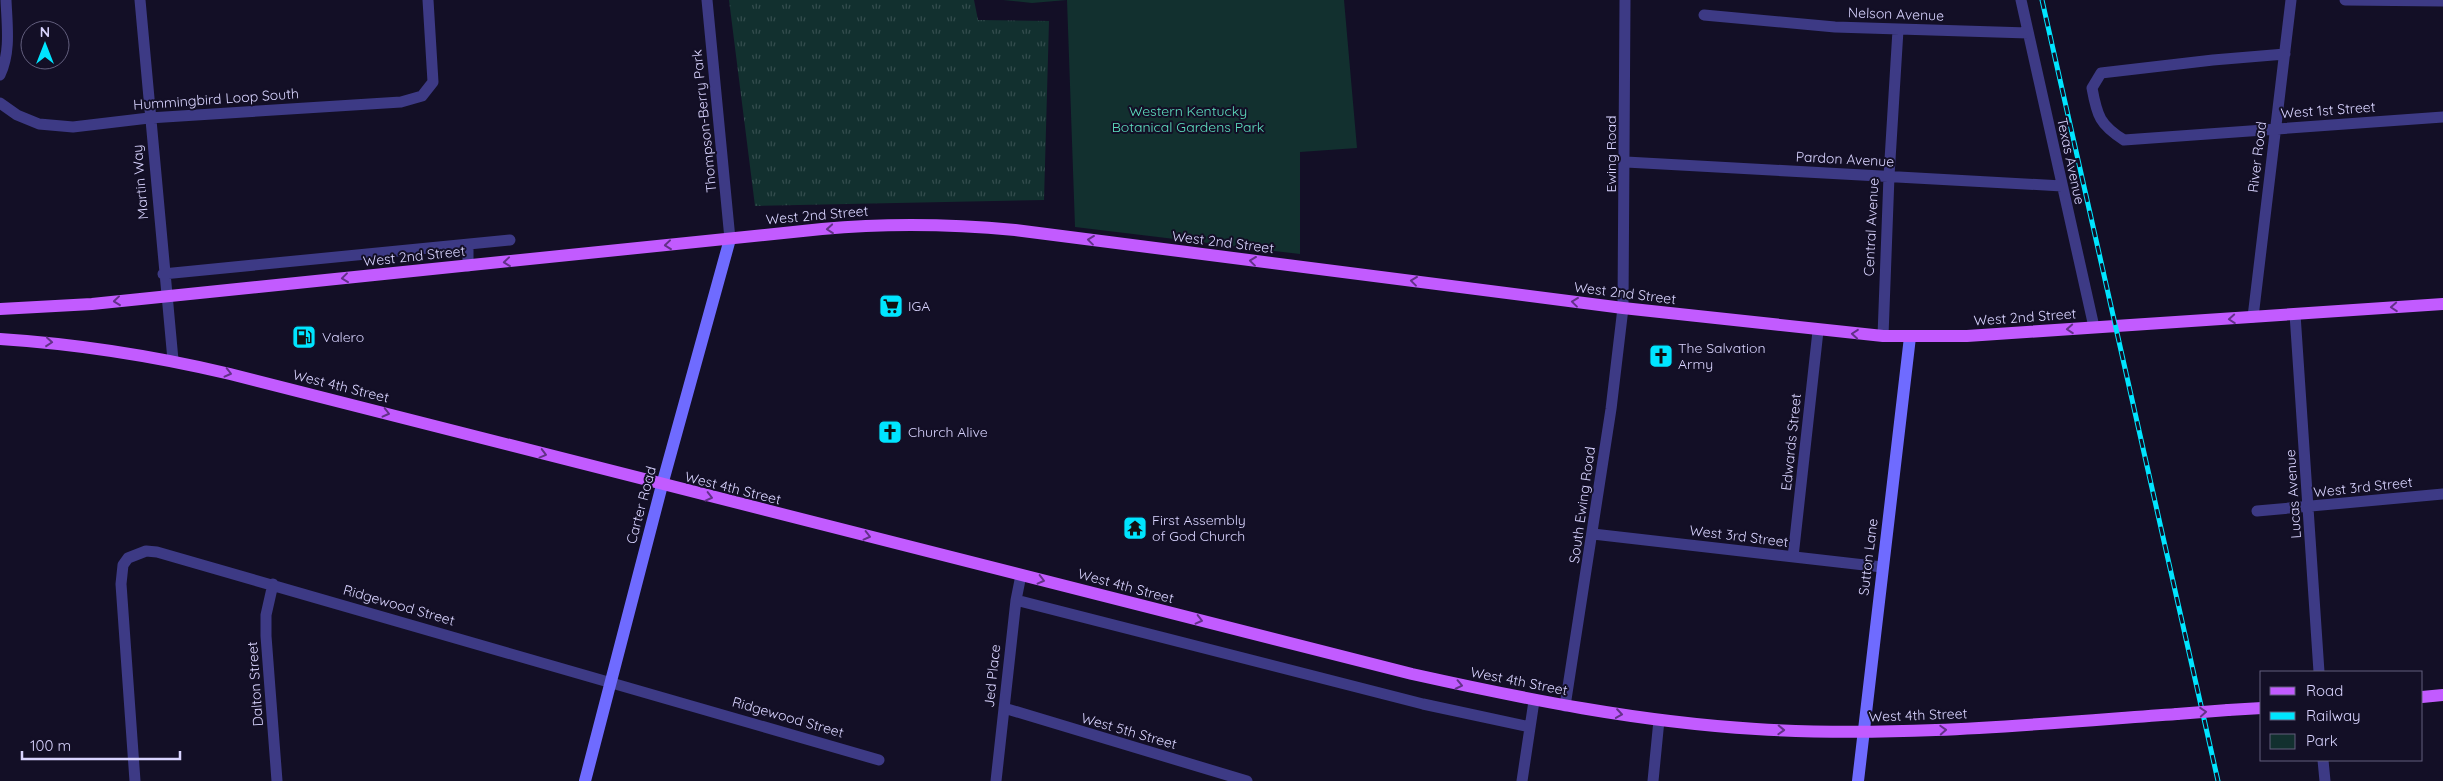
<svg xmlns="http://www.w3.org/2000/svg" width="2443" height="781" font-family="Quicksand,sans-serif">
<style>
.grass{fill:url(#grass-tufts)}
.park{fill:#12302f}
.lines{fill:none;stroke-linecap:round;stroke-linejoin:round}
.street{stroke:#3d3a85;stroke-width:11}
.secondary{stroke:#6f6bff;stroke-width:12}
.primary{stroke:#c25bff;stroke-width:12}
.rail-casing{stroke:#00e5ff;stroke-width:5}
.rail{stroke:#130f26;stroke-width:3;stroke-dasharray:9;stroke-linecap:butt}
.primary-bridge{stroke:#c25bff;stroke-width:12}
.oneway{stroke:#623188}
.labels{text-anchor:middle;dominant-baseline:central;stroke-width:4;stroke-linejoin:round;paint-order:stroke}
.street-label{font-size:14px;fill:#d9d4ff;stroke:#130f26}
.park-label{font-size:14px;fill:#5fe0c0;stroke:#130f26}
.poi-label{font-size:14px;fill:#d9d4ff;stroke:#130f26;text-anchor:start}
</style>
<defs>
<pattern id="grass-tufts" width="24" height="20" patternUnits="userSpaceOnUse" patternTransform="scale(1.25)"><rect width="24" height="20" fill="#12302f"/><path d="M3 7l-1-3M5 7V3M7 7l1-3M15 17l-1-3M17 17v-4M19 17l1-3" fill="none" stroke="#344d4e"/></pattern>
</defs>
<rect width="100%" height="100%" fill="#130f26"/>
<path class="grass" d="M 729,0 L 974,0 L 978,20 L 1049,21 L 1044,200 L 755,206 Z"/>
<path class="park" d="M 1003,0 L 1344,0 L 1357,148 L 1300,152 L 1300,254 L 1075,227 L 1067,0 L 1032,3 Z"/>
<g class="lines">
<path class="street" d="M 140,0 L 173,360
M 707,0 L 730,239
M 2021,0 L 2094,327
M 2345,0 L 2443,1
M 1704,15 L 1835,27 L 2028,33
M 2285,54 L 2213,60 L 2101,73 L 2092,88 C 2097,116 2100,125 2124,140 L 2443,117
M 0,75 C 11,52 7,25 6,0
M 0,103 L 17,115 L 39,124 L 73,127 L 149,118 L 401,102 L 422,96 L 433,82 L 428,0
M 1626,162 L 2062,186
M 468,266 L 468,245
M 163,274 L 510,240
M 2295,314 L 2319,672
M 2253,317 L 2291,0
M 1883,336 L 1889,176 L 1898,30
M 2257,511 L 2443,494
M 1593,534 L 1882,567
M 1793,557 L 1818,331
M 273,584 L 266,615 L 266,636 L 277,781
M 1016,600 L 1423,704 L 1530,727
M 1565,706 L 1611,409 L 1623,308 L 1625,0
M 1004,708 L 1247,781
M 2323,760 L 2325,781
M 135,781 L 121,584 L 123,565 L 128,558 L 146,551 L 157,552 L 879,760
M 996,781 L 1016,600 L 1021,575
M 1522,781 L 1534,701
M 1653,781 L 1659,720"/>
<path class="secondary" d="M 585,781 L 662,485 L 730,239
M 1858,781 L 1910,337"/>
<path class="primary" d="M 0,309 L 92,304 L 822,229 C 888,223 950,224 1015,230 L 1623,308 L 1883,336 L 1967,336 L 2443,304
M 0,339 C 78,344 154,356 230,374 L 1412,674 C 1525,699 1639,722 1756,729 C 1896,738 2037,724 2177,714
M 2422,697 L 2443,695
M 2228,710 L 2262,708"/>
<g class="rail-casing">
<path id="rail" d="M 2042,0 L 2218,781"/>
</g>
<use href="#rail" class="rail"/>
<path class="primary-bridge" d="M 2177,714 L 2228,710"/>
</g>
<defs><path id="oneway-chevron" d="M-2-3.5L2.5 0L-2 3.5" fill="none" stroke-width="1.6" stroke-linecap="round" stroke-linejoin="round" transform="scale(1.25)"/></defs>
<g class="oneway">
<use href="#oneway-chevron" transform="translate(830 229) rotate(175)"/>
<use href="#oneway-chevron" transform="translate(1091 240) rotate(-173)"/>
<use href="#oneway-chevron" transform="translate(668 245) rotate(174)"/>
<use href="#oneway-chevron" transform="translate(1253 261) rotate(-173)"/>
<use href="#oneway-chevron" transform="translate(507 262) rotate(174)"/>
<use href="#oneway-chevron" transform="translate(345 278) rotate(173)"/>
<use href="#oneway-chevron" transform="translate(1414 281) rotate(-173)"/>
<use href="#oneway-chevron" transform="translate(117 301) rotate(174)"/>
<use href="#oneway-chevron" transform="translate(1575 302) rotate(-173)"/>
<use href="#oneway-chevron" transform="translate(2394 307) rotate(176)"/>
<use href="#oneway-chevron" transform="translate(2232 319) rotate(176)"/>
<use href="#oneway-chevron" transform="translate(2070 329) rotate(176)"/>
<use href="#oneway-chevron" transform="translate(1855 334) rotate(-175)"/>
<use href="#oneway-chevron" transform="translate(49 342) rotate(5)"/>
<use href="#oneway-chevron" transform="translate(228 373) rotate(14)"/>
<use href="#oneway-chevron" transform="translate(386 413) rotate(14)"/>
<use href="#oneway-chevron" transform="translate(543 454) rotate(15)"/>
<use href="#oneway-chevron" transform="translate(709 497) rotate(14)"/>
<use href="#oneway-chevron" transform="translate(867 536) rotate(14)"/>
<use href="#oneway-chevron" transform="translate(1041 580) rotate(14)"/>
<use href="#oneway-chevron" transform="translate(1199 620) rotate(14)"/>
<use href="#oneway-chevron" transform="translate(1459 685) rotate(12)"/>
<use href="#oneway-chevron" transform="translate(2203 712) rotate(-4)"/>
<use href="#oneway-chevron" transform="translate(1619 714) rotate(8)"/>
<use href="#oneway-chevron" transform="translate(1781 730) rotate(2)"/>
<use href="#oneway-chevron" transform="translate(1943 730) rotate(-3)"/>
</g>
<defs>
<g id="supermarket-square" transform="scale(1.25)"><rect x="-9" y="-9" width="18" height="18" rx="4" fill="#00e5ff" stroke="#130f26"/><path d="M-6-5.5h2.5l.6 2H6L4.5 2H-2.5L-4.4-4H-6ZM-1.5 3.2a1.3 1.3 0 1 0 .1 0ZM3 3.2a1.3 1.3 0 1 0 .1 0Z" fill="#111"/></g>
<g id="fuel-square" transform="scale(1.25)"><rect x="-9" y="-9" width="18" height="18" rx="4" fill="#00e5ff" stroke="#130f26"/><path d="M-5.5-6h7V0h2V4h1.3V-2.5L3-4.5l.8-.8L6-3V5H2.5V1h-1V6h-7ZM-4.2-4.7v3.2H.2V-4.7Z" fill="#111"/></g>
<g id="church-square" transform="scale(1.25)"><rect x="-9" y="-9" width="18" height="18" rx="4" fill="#00e5ff" stroke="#130f26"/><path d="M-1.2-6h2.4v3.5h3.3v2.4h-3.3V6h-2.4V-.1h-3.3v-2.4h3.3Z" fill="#111"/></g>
<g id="temple-square" transform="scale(1.25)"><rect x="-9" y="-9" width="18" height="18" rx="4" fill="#00e5ff" stroke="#130f26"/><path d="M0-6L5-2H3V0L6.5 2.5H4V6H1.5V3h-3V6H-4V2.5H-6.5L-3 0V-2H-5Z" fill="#111"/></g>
</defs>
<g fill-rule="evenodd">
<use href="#supermarket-square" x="891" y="306"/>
<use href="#fuel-square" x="304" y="337"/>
<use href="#church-square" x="1661" y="356"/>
<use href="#church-square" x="890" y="432"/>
<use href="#temple-square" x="1135" y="528"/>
</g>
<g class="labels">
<g class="street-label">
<text transform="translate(1896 14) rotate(2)">Nelson Avenue</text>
<text transform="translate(216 99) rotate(-4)">Hummingbird Loop South</text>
<text transform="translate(2328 110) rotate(-4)">West 1st Street</text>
<text transform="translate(704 121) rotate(-96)">Thompson-Berry Park</text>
<text transform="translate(1611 154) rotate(-90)">Ewing Road</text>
<text transform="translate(2257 157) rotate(-83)">River Road</text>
<text transform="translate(1845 159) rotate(3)">Pardon Avenue</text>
<text transform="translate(2071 161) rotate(78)">Texas Avenue</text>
<text transform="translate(140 182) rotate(-95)">Martin Way</text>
<text transform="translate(817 215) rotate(-5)">West 2nd Street</text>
<text transform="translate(1871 227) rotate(-87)">Central Avenue</text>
<text transform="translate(1223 242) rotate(7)">West 2nd Street</text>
<text transform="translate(414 256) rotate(-6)">West 2nd Street</text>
<text transform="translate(1625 293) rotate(7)">West 2nd Street</text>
<text transform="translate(2025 317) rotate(-4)">West 2nd Street</text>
<text transform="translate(341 386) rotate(14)">West 4th Street</text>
<text transform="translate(1791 442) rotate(-84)">Edwards Street</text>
<text transform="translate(2363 487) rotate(-6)">West 3rd Street</text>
<text transform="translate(733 488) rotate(14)">West 4th Street</text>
<text transform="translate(2293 494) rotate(-94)">Lucas Avenue</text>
<text transform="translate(641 505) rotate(-75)">Carter Road</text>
<text transform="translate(1582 505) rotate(-82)">South Ewing Road</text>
<text transform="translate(1739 536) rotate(7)">West 3rd Street</text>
<text transform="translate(1868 557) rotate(-83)">Sutton Lane</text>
<text transform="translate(1126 586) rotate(15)">West 4th Street</text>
<text transform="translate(399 605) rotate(16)">Ridgewood Street</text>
<text transform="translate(992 676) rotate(-84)">Jed Place</text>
<text transform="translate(1519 681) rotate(11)">West 4th Street</text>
<text transform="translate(255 684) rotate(-94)">Dalton Street</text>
<text transform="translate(1918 715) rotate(-2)">West 4th Street</text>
<text transform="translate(788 717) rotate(16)">Ridgewood Street</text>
<text transform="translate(1129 731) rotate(16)">West 5th Street</text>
</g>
<g class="park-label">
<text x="1188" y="111">Western Kentucky<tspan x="1188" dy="16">Botanical Gardens Park</tspan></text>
</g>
<g class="poi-label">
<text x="908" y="306">IGA</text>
<text x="322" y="337">Valero</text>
<text x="1678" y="348">The Salvation<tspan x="1678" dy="16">Army</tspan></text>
<text x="908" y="432">Church Alive</text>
<text x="1152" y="520">First Assembly<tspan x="1152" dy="16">of God Church</tspan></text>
</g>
</g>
<rect x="2260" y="671" width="162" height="90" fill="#130f26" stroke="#625e7d"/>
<rect x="2270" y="687" width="25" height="8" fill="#c25bff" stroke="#625e7d"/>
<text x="2306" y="696" font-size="15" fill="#d9d4ff">Road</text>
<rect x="2270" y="712" width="25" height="8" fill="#00e5ff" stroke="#625e7d"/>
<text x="2306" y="721" font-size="15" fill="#d9d4ff">Railway</text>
<rect x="2270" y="734" width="25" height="15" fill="#12302f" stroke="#625e7d"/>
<text x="2306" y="746" font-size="15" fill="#d9d4ff">Park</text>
<g transform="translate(45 45)"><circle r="24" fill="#130f26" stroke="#625e7d"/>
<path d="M0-4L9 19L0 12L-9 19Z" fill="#00e5ff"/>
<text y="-8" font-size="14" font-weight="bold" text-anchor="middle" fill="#d9d4ff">N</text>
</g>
<path d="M22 751v8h158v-8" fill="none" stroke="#d9d4ff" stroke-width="2.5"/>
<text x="30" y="751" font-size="15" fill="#d9d4ff" stroke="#130f26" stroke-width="4" paint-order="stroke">100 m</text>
</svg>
